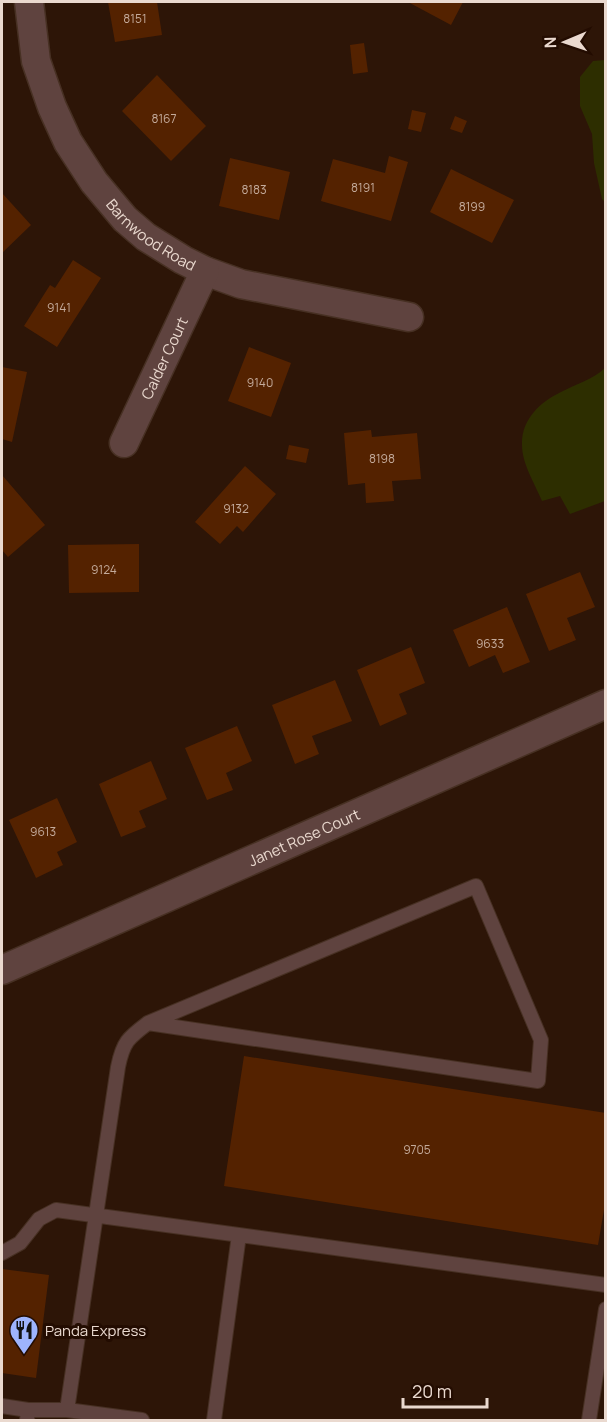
<svg xmlns="http://www.w3.org/2000/svg" width="607" height="1422" font-family="Manrope,sans-serif">
<style>
.green{fill:#2d2e00}
.building{fill:#542200}
.lines{fill:none;stroke-linecap:round;stroke-linejoin:round}
.service-casing{stroke:#473023;stroke-width:16}
.minor-casing{stroke:#473023;stroke-width:31}
.service{stroke:#5f433f;stroke-width:14}
.minor{stroke:#5f433f;stroke-width:28}
.labels{text-anchor:middle;dominant-baseline:central;stroke-width:6;stroke-linejoin:round;paint-order:stroke}
.number-label{font-size:12px;fill:#c4ab9b}
.street-label{font-size:15px;fill:#ead9cf;stroke:#230c01}
.poi-label{font-size:15px;fill:#ead9cf;stroke:#230c01;text-anchor:start}
</style>
<rect width="100%" height="100%" fill="#2d1507"/>
<path class="green" d="M 605,60 L 606,60 L 605,202 L 602,199 L 594,163 L 592,134 L 580,106 L 580,77 L 593,61 Z
M 605,368 L 605,501 L 570,514 L 560,496 L 542,501 C 535,484 522,464 522,445 C 521,420 540,402 561,392 C 576,384 592,380 605,368 Z"/>
<path class="building" d="M 108,2 L 157,2 L 162,35 L 115,42 Z
M 408,2 L 463,2 L 451,25 Z
M 364,43 L 368,72 L 353,74 L 350,45 Z
M 157,75 L 206,126 L 171,161 L 122,111 Z
M 412,110 L 426,113 L 421,132 L 408,129 Z
M 455,116 L 467,121 L 462,133 L 450,129 Z
M 389,156 L 408,162 L 391,221 L 321,201 L 333,159 L 385,173 Z
M 230,158 L 290,172 L 279,220 L 219,206 Z
M 451,169 L 514,200 L 492,243 L 430,212 Z
M 2,193 L 31,225 L 2,253 Z
M 73,260 L 101,278 L 57,347 L 24,326 L 50,285 L 55,288 Z
M 249,347 L 291,363 L 271,417 L 228,401 Z
M 2,367 L 27,372 L 12,442 L 2,439 Z
M 371,430 L 372,437 L 417,433 L 421,479 L 392,481 L 394,501 L 366,503 L 365,483 L 348,485 L 344,433 Z
M 289,445 L 309,449 L 306,463 L 286,459 Z
M 245,466 L 276,494 L 243,532 L 237,526 L 220,544 L 195,522 Z
M 2,475 L 45,525 L 8,557 L 2,550 Z
M 139,544 L 139,592 L 69,593 L 68,545 Z
M 580,572 L 595,607 L 567,618 L 576,640 L 549,651 L 526,594 Z
M 507,607 L 530,662 L 503,673 L 495,655 L 469,667 L 453,630 Z
M 411,647 L 425,683 L 399,694 L 407,714 L 380,726 L 357,670 Z
M 335,680 L 352,721 L 312,736 L 319,754 L 295,764 L 272,705 Z
M 237,726 L 252,761 L 226,773 L 233,790 L 207,800 L 185,748 Z
M 151,761 L 167,799 L 139,811 L 146,827 L 121,837 L 99,784 Z
M 57,798 L 77,842 L 57,852 L 63,865 L 36,878 L 9,820 Z
M 244,1056 L 606,1113 L 606,1198 L 598,1245 L 224,1186 Z
M 2,1269 L 49,1275 L 36,1378 L 2,1373 Z"/>
<g class="lines">
<g class="service-casing">
<path id="service" d="M 476,886 L 541,1040 L 538,1081 L 148,1023 Z
M 2,1253 L 20,1243 L 39,1219 L 56,1210 L 606,1285
M 2,1406 L 28,1410
M 67,1410 L 118,1067 C 123,1042 128,1038 148,1023
M 27,1420 L 28,1410 L 67,1410 L 142,1420
M 214,1420 L 239,1235
M 589,1420 L 606,1309"/>
</g>
<g class="minor-casing">
<g id="minor">
<path id="s1" d="M 29,2 L 36,61 L 52,107 L 68,142 L 94,182 L 125,219 L 146,237 L 183,260 L 205,271 L 241,284 L 409,317"/>
<path id="s2" d="M 124,443 L 205,271"/>
<path id="s3" d="M 2,970 L 606,704"/>
</g>
</g>
<use href="#service" class="service"/>
<use href="#minor" class="minor"/>
</g>
<defs>
<g id="restaurant-pin" transform="scale(1.5)"><path d="M0 17L-7.5 6A9.5 9.5 0 1 1 7.5 6Z" fill="#9eb4fd" stroke="#230c01"/><path d="M-5-6h1v4h1v-4h1v4h1v-4h1v5L-1.5 .5V6h-2V.5L-5-1ZM5-6V6H3V1.5H1.5Q1.5-4 5-6Z" fill="#111"/></g>
</defs>
<g fill-rule="evenodd">
<use href="#restaurant-pin" x="24" y="1330"/>
</g>
<g class="labels">
<g class="number-label">
<text x="135" y="18">8151</text>
<text x="164" y="118">8167</text>
<text x="363" y="187">8191</text>
<text x="254" y="189">8183</text>
<text x="472" y="206">8199</text>
<text x="59" y="307">9141</text>
<text x="260" y="382">9140</text>
<text x="382" y="458">8198</text>
<text x="236" y="508">9132</text>
<text x="104" y="569">9124</text>
<text x="490" y="643">9633</text>
<text x="43" y="831">9613</text>
<text x="417" y="1149">9705</text>
</g>
<g class="street-label">
<text stroke="none"><textPath href="#s1" startOffset="273">Barnwood Road</textPath></text>
<text stroke="none"><textPath href="#s2" startOffset="94">Calder Court</textPath></text>
<text stroke="none"><textPath href="#s3" startOffset="330">Janet Rose Court</textPath></text>
</g>
<g class="poi-label">
<text x="45" y="1330">Panda Express</text>
</g>
</g>
<rect width="607" height="1422" fill="none" stroke="#ead9cf" stroke-width="6"/>
<g transform="translate(565 42) rotate(268)" stroke="#230c01" stroke-width="4.5" paint-order="stroke">
<path d="M0-4.5L10 22L0 15L-10 22Z" fill="#ead9cf"/>
<text y="-9" font-size="16" font-weight="bold" text-anchor="middle" fill="#ead9cf">N</text>
</g>
<path d="M403 1398v9h84v-9" fill="none" stroke="#ead9cf" stroke-width="3"/>
<text x="412" y="1398" font-size="18" fill="#ead9cf" stroke="#230c01" stroke-width="4.5" paint-order="stroke">20 m</text>
</svg>
